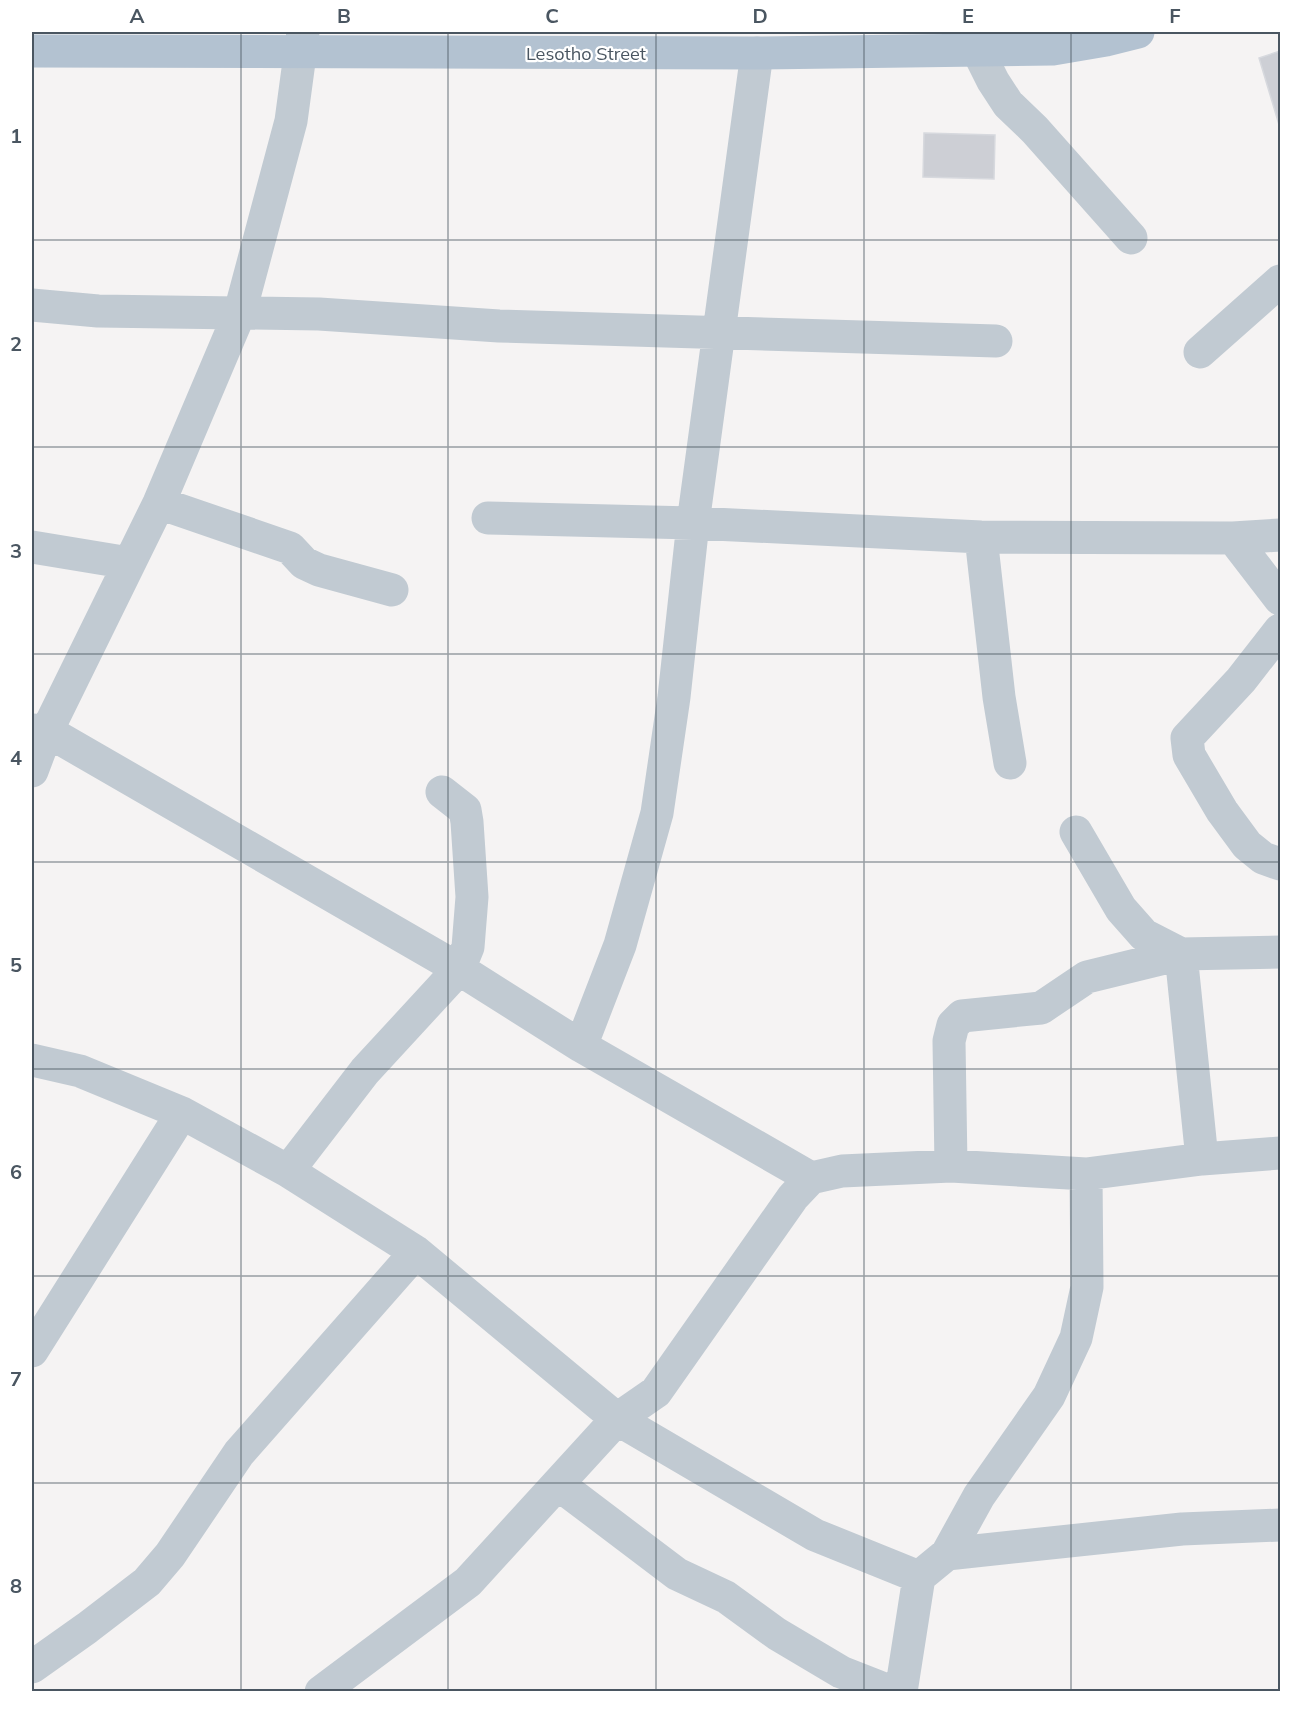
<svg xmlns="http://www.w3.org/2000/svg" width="1312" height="1723" font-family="Mulish,sans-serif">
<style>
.building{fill:#cdcfd5;stroke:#d7d9de;stroke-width:1.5}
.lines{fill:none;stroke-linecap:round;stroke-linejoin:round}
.street{stroke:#c1cad2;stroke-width:33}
.primary{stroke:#b3c2d1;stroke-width:33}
.grid{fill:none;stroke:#4a5661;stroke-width:1.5;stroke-opacity:0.55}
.labels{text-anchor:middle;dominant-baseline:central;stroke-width:4.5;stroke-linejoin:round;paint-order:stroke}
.street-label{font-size:18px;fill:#4a5661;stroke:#fff}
.neatline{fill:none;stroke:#4a5661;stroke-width:2}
.grid-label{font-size:20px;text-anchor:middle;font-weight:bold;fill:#4a5661}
</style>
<rect width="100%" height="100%" fill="#f5f3f3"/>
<path class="building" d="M 1280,51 L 1280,128 L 1259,58 Z
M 924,133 L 995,135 L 994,179 L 923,177 Z"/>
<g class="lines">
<path class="street" d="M 977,49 L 993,81 L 1008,104 L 1035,130 L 1131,238
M 32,305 L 98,311 L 319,314 L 499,326 L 996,341
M 1200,352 L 1280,281
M 159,503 L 290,548 L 304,563 L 319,570 L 392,590
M 488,518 L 693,523 L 981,537 L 1233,538 L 1280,535
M 981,537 L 999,697 L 1010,763
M 1233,538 L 1280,599
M 32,547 L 129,563
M 1280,630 L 1241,680 L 1187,738 L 1189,755 L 1222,811 L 1247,845 L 1263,858 L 1280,864
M 32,730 L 47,731 L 459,969 L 581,1046 L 811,1178
M 32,771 L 47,731 L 159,503 L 240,312 L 291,121 L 303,32
M 1076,832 L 1121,909 L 1144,935 L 1181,954 L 1280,952
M 581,1046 L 620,945 L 657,813 L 674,697 L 693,523 L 757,53
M 32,1060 L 80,1071 L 182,1113 L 288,1171 L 416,1252 L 617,1419 L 815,1535 L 919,1577
M 951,1166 L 949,1041 L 953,1025 L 962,1016 L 1041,1008 L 1087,977 L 1181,954 L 1202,1159
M 288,1171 L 365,1071 L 459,969 L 468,947 L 472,897 L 467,822 L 465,810 L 442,792
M 32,1351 L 182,1113
M 558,1484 L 677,1574 L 726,1597 L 777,1634 L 841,1672 L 892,1692
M 947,1554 L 979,1496 L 1049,1396 L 1076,1338 L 1087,1287 L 1086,1174
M 32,1667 L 87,1628 L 147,1582 L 170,1555 L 239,1453 L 416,1252
M 321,1692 L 468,1582 L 617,1419 L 656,1392 L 793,1197 L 811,1178 L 842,1171 L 951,1166 L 1086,1174 L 1202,1159 L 1280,1153
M 901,1692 L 919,1577 L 947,1554 L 1182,1529 L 1280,1525"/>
<path class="primary" d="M 32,51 L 757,53 L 1053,49 L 1106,40 L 1138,32"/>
</g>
<path class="grid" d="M 241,32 L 241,1692M 448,32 L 448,1692M 656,32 L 656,1692M 864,32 L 864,1692M 1071,32 L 1071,1692M 32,240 L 1280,240M 32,447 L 1280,447M 32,654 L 1280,654M 32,862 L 1280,862M 32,1069 L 1280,1069M 32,1276 L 1280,1276M 32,1483 L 1280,1483"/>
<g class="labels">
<g class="street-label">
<text x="586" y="53">Lesotho Street</text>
</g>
</g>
<rect width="1312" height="1723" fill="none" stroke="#ffffff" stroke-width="66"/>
<rect x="33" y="33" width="1246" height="1657" class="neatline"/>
<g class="grid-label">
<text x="137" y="23">A</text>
<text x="344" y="23">B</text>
<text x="552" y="23">C</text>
<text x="760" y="23">D</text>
<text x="968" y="23">E</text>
<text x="1175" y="23">F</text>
<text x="16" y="143">1</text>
<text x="16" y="351">2</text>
<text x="16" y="558">3</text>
<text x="16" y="765">4</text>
<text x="16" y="972">5</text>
<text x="16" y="1179">6</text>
<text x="16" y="1386">7</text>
<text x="16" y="1593">8</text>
</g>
</svg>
